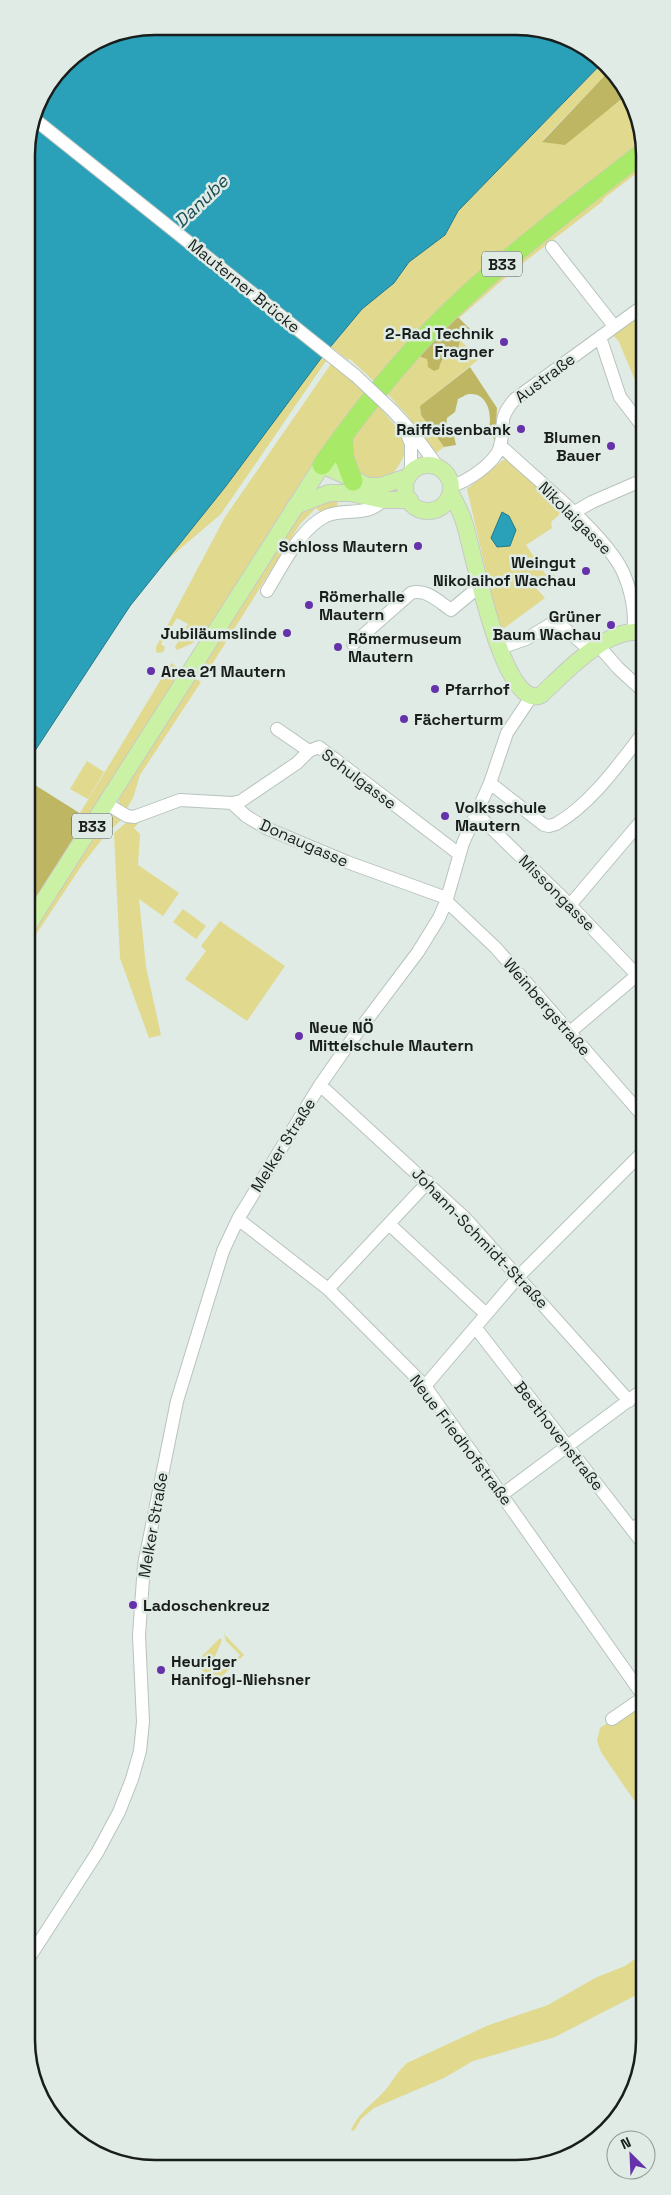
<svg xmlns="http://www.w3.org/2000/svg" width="671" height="2195" font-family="'Space Grotesk',sans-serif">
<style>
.green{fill:#e1d98d}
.forest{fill:#bfb663}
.water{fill:#2aa1b9;stroke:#25798a}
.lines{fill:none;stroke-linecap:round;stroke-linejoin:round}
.minor-casing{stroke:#b8c3bc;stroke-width:14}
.major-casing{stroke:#c8c9c8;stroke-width:18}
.highway-casing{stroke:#c8c9c8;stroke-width:20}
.minor{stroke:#fff;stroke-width:12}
.major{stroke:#cbf2a4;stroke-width:16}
.highway{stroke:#a9e968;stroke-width:19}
.minor-bridge-casing{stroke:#b8c3bc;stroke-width:14;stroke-linecap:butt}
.minor-bridge{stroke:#fff;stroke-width:12}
.poi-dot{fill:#6632aa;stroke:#dfebe4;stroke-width:2}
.labels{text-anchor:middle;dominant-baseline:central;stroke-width:5;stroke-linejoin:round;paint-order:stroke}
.shield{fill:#dfebe4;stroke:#545b57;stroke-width:1}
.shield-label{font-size:15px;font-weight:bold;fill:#191d1b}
.street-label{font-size:16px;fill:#191d1b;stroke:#dfebe4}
.poi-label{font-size:16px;font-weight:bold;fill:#191d1b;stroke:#dfebe4;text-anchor:start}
.water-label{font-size:18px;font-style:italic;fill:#1a4b55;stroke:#dfebe4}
.rim{fill:none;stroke:#191d1b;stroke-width:2.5}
</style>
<rect width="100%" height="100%" fill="#dfebe4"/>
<path class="green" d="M 603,62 L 610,70 L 542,141 L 612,107 L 624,97 L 642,130 L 642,147 L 376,383 L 350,359 L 348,360 L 331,347 L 362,309 L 394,283 L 409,262 L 445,235 L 458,211 Z
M 642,161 L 642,169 L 603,199 L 603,201 L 514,270 L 459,318 L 451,318 L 470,300 Z
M 643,313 L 643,399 L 619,342 L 615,337 L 610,336 Z
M 460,340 L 479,359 L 420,406 L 421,415 L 444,447 L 436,453 L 407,415 L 385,391 L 420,351 L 427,359 L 428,367 C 439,361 447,354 458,349 Z
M 322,357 L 326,361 L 221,514 L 167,560 L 226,486 Z
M 331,364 L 367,394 L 314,461 L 208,628 L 193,643 L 177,650 L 175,647 L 188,624 L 177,618 L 161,644 L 165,647 L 164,651 L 160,653 L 156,652 L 156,647 L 225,517 Z
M 376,403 C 402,434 420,446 386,481 L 357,478 L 350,440 Z
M 507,457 L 563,511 L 551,522 L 552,528 L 526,545 L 548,578 L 553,574 L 556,577 L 548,584 L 544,580 L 535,587 L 545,598 L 500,631 L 467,489 Z
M 338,499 L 337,507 L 320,512 L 316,508 L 300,524 L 204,677 L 197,673 L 296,515 L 313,501 Z
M 171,663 L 181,670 L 173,687 L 89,819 L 80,813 Z
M 194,678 L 201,682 L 140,775 L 133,798 L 126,810 L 118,805 L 122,789 Z
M 87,761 L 104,772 L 88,799 L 70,789 Z
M 111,812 L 121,818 L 120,821 L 107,833 L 82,865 L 27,948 L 27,939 Z
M 140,821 L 134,828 L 140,834 L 138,865 L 179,893 L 163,916 L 139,899 L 146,967 L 161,1035 L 149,1038 L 120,958 L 114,833 L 127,822 Z
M 183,909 L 206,926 L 196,939 L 173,922 Z
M 220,921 L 285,966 L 247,1021 L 185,979 L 206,951 L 201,946 Z
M 224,1634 L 244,1655 L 215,1683 L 195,1663 L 220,1638 L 222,1640 L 214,1659 L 222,1667 L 230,1665 L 240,1655 L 226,1641 Z
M 644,1700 L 644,1815 L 601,1752 L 597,1741 L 600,1728 Z
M 642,1954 L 644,1958 L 644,1991 L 555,2037 L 473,2061 L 444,2078 L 374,2108 L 361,2119 L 354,2131 L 351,2130 C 361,2109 374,2104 387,2088 C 394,2079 398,2071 407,2063 L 489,2025 L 548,2005 L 595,1978 L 625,1966 Z"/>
<path class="forest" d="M 610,70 L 624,97 L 565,145 L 542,142 Z
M 451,318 L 459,318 L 471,330 L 460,340 L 458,349 C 447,354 441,357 439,369 L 434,371 L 428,367 L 427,359 L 421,357 L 420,351 Z
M 470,367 L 497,408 L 495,440 L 488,431 C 493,418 489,392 469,394 C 466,394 461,398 458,399 L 455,412 L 447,418 L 446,428 L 454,436 L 456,445 L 444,447 L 421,415 L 420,406 Z
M 27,780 L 89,819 L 27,913 Z"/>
<path class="water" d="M 155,26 L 541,29 L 603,62 L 458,211 L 445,235 L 409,262 L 394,283 L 362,309 L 322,357 L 226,486 L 130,606 L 27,763 L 27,147 L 36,106 L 64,64 L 106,36 Z
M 502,512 L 509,516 L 516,530 L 510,546 L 497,547 L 491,538 Z"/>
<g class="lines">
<g class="minor-casing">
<path id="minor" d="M 33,118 L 356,376
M 552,247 L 614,326
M 600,337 L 620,397 L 643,427
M 393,411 L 414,434 L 438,467
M 406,431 L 411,444 L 411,473
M 500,445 C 533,477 605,533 623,572 C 631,590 636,613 633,632
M 451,486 C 467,482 495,463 500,447 C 506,425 496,421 515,399 L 643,306
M 573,513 L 592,502 L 643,480
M 267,591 C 282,567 299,529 326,516 C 345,507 367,518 383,500
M 353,644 L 411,593 C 426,588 439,602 451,610 L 481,585
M 598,645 L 618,668 L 643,691
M 497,646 L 506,646 L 526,639 L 556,621 L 591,651
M 277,729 L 309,751
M 490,783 L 544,825 L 549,826 L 556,824 C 591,804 619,764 643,733
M 232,803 L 241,801 L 297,763 L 309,751 L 319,747 L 459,854
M 107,804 L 127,816 L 134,817 L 180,800 L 232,803 L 246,816 L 266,828 L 347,862 L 441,896 L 496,948 L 643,1116
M 476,813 L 570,905 L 637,975
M 570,905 L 643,819
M 570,1032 L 642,971
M 320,1085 L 466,1219 L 629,1401
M 238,1219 L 328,1289 L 425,1386 L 644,1697
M 389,1224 L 486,1314
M 328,1289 L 428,1182
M 475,1327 L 644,1545
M 425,1386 L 519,1276 L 643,1152
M 503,1494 L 644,1389
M 632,1530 L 644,1520
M 612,1719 L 644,1697
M 29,1958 L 97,1853 L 119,1812 L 132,1779 L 140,1751 L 143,1722 L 139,1635 L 144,1565 L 177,1401 L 223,1251 L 238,1219 L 320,1085 L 348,1045 L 418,952 L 439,918 L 446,902 L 463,843 L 490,783 L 507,733 L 531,697"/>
</g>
<g class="major-casing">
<path id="major" d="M 322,465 L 368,486 L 380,486 L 407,477
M405 488a23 23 0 1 1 46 0a23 23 0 1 1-46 0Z
M 451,494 C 456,503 462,514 465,525 C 473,550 503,713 541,695 C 565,673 608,625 643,633
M 295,506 L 329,493 L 350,493 L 383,500 L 410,500
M 27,927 L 322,465"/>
</g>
<g class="highway-casing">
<path id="highway" d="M 343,436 L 344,457 L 353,481
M 322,465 C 365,404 412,345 468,294 C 523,244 583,199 642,153"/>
</g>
<use href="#minor" class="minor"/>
<use href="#major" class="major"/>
<use href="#highway" class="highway"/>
<g class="minor-bridge-casing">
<path id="minor-bridge" d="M 356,376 L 393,411"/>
</g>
<use href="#minor-bridge" class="minor-bridge"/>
</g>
<g class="poi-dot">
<circle cx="504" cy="342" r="5"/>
<circle cx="521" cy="429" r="5"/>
<circle cx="611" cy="446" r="5"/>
<circle cx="418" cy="546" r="5"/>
<circle cx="586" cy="571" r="5"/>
<circle cx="309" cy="605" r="5"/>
<circle cx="611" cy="625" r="5"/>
<circle cx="287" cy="633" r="5"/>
<circle cx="338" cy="647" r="5"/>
<circle cx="151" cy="671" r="5"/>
<circle cx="435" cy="689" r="5"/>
<circle cx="404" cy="719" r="5"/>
<circle cx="445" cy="816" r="5"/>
<circle cx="299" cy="1036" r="5"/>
<circle cx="133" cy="1605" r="5"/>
<circle cx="161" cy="1670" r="5"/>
</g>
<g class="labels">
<g class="shield">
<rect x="482" y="251.5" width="40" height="25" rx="4"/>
<rect x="72" y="813.5" width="40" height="25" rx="4"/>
</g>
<g class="shield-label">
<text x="502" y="264">B33</text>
<text x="92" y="826">B33</text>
</g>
<g class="street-label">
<text transform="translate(244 286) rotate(39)">Mauterner Brücke</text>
<text transform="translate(545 378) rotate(-37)">Austraße</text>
<text transform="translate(575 518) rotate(45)">Nikolaigasse</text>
<text transform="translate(359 779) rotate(37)">Schulgasse</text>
<text transform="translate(304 843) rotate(24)">Donaugasse</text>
<text transform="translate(557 893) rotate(45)">Missongasse</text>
<text transform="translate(547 1007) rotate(49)">Weinbergstraße</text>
<text transform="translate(283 1145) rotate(-58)">Melker Straße</text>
<text transform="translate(480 1238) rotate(46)">Johann-Schmidt-Straße</text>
<text transform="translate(559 1436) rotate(52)">Beethovenstraße</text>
<text transform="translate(461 1440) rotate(53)">Neue Friedhofstraße</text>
<text transform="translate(153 1525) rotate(-80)">Melker Straße</text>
</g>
<g class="poi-label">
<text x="494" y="333" text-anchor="end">2-Rad Technik<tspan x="494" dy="18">Fragner</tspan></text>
<text x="511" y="429" text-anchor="end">Raiffeisenbank</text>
<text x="601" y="437" text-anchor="end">Blumen<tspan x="601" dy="18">Bauer</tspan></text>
<text x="408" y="546" text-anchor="end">Schloss Mautern</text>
<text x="576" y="562" text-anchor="end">Weingut<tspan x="576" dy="18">Nikolaihof Wachau</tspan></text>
<text x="319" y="596">Römerhalle<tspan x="319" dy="18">Mautern</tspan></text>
<text x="601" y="616" text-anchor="end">Grüner<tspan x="601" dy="18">Baum Wachau</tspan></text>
<text x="277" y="633" text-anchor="end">Jubiläumslinde</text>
<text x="348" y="638">Römermuseum<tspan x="348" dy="18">Mautern</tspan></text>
<text x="161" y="671">Area 21 Mautern</text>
<text x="445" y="689">Pfarrhof</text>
<text x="414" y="719">Fächerturm</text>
<text x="455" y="807">Volksschule<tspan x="455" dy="18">Mautern</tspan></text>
<text x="309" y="1027">Neue NÖ<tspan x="309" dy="18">Mittelschule Mautern</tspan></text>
<text x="143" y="1605">Ladoschenkreuz</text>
<text x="171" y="1661">Heuriger<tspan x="171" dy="18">Hanifogl-Niehsner</tspan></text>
</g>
<g class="water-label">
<text transform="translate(201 201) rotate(-44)">Danube</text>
</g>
</g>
<path d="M0 0H671V2195H0ZM155 35H516A120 120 0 0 1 636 155V2040A120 120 0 0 1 516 2160H155A120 120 0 0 1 35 2040V155A120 120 0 0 1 155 35Z" fill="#dfebe4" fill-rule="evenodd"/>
<path class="rim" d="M155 35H516A120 120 0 0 1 636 155V2040A120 120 0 0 1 516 2160H155A120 120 0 0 1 35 2040V155A120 120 0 0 1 155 35Z"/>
<g transform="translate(631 2155) rotate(336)"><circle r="24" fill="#dfebe4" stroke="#909994"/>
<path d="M0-4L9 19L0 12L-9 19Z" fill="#6632aa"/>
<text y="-8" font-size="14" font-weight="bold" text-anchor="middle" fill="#191d1b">N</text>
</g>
</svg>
